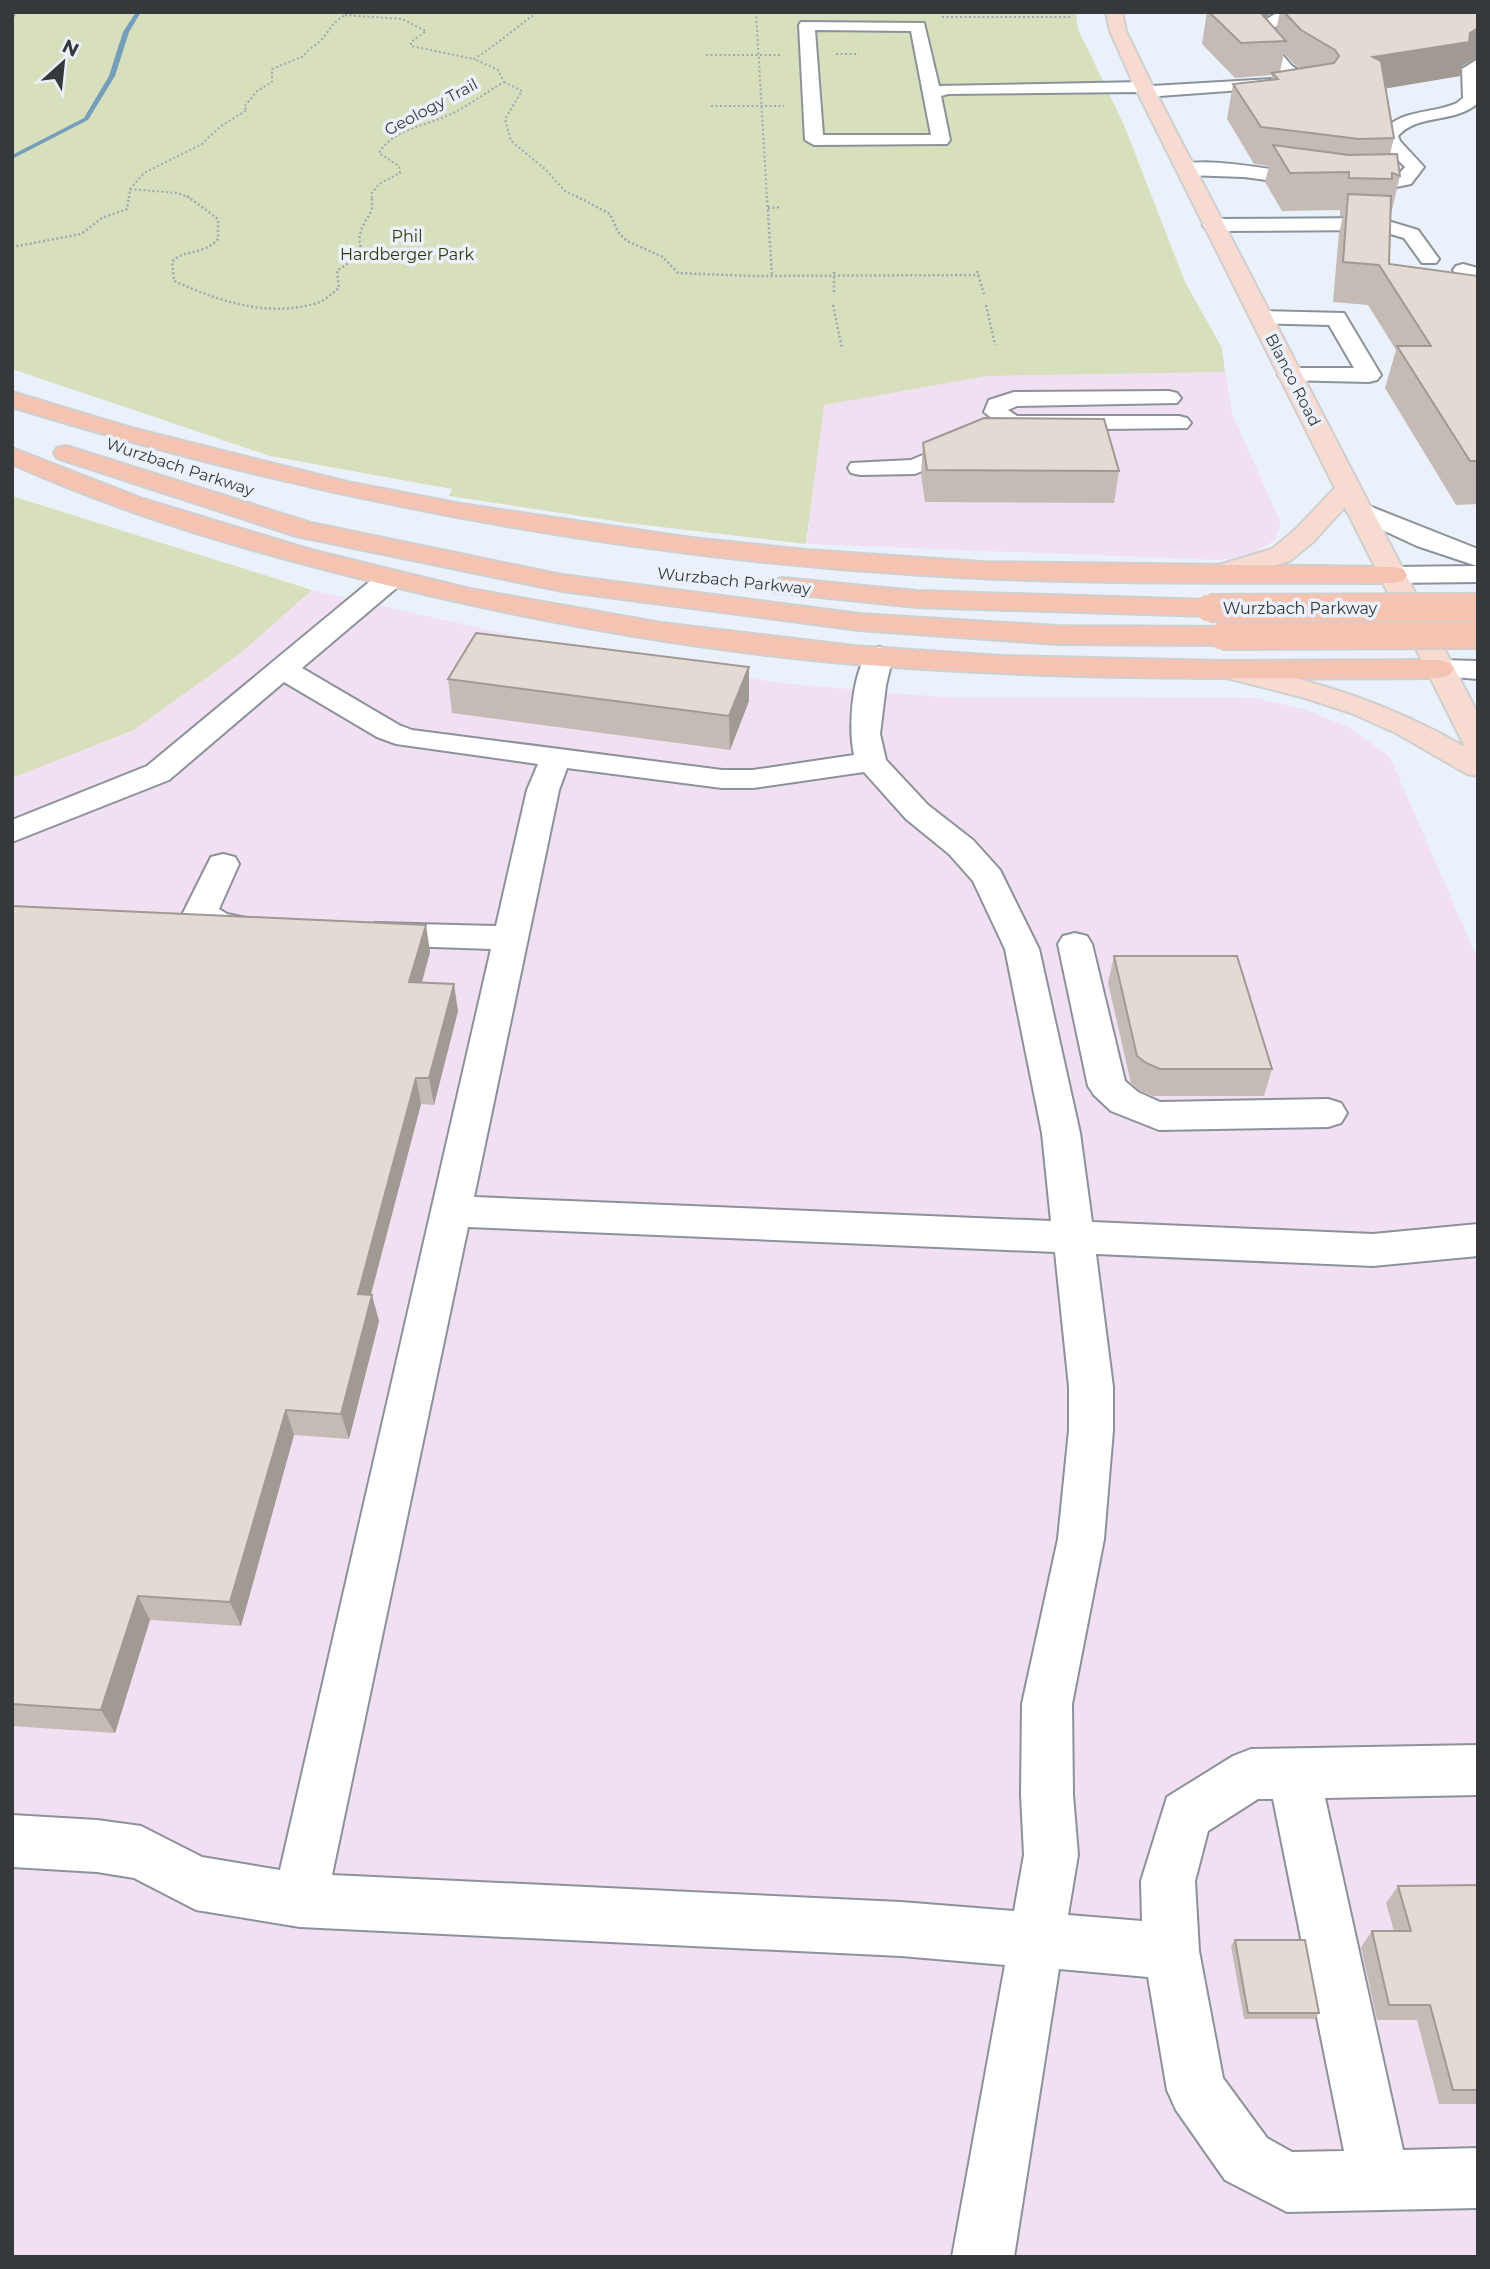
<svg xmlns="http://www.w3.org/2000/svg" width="1490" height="2269" font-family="Montserrat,sans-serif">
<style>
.commercial{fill:#f1e0f2}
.green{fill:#d8dfbc}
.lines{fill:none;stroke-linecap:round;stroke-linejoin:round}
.stream{fill:#749eb9;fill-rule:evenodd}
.minor-casing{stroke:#8b9299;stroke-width:4}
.major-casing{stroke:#cfcfd0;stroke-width:4}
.highway-casing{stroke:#cfcfd0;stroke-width:4}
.path-far1{stroke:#a3a8af;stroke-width:2;stroke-dasharray:2 2.5;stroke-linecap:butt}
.path{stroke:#a3a8af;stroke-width:2.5;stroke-dasharray:2 2.5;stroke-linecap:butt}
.minor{fill:#fff;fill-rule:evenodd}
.major{fill:#f8dbd0;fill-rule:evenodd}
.highway{fill:#f4c3b1;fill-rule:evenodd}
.highway-bridge-casing{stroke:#cfcfd0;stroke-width:30;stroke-linecap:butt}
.highway-bridge{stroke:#f4c3b1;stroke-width:27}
.wall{fill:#c4bbb6;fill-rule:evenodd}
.shaded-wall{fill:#a09994}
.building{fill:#e4dad4;stroke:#a09994;stroke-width:2}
.labels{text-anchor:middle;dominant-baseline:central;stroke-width:7;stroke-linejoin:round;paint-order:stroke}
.far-street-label{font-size:16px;fill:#36393c;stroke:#eaf1fa}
.far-park-label{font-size:16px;fill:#333a0c;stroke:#eaf1fa}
</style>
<rect width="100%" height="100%" fill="#eaf1fa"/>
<path class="commercial" d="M 1225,372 L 1233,416 L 1281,523 L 1275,540 L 1252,554 L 1220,560 L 807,544 L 823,405 L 987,376 Z
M 312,590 L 590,653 L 779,683 L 942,697 L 1256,698 L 1307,710 L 1350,728 L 1390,757 L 1478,960 L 1478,2257 L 12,2257 L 12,778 L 134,730 L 242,652 Z"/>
<path class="green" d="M 12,12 L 1076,12 L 1078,29 L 1124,125 L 1185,282 L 1222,348 L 1225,372 L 987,376 L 824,405 L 806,544 L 627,523 L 449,496 L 452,489 L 270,456 L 12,369 Z
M 12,496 L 47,507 L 312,590 L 242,652 L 134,730 L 12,778 Z"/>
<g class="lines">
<path class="stream" d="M 136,12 L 141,12 L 129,32 L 115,76 L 88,120 L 12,159 L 12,155 L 84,118 L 109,76 L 123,32 Z"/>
<g class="minor-casing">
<path id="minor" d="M 1278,12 L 1298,12 L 1274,28 L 1267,37 L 1292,66 L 1326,87 L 1329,91 L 1326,95 L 1301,97 L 1298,93 L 1304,89 L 1290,80 L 1289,86 L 1283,87 L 1146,97 L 1138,92 L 948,94 L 941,96 L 950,140 L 947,144 L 814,145 L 805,140 L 799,25 L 801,22 L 924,23 L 939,86 L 1144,82 L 1152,86 L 1287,78 L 1280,74 L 1250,37 L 1262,22 ZM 815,30 L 911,31 L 931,135 L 823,135 Z
M 1478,59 L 1478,103 C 1455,124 1418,113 1398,136 L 1400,141 L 1424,167 L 1411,184 L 1376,191 L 1341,190 L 1244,177 L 1186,175 L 1177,169 C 1196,145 1361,195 1397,175 C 1398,175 1404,168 1405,167 L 1385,147 L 1380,135 C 1399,108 1430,115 1457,103 L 1463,98 L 1462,69 Z
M 1378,218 L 1418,230 L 1439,259 L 1436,263 L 1422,263 L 1404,238 L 1377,230 L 1213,231 L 1206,229 L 1203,225 L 1206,221 L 1213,219 Z
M 1463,264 L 1478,268 L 1478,280 L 1456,274 L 1453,270 L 1456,266 Z
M 1262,311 L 1344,313 L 1381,375 L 1377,380 L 1369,382 L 1282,380 L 1278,375 L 1282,370 L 1290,368 L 1354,368 L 1329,325 L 1254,323 L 1251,318 L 1254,313 Z
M 1169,391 L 1177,393 L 1181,398 L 1177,403 L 1017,406 L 1008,410 L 1017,416 L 1179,416 L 1187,418 L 1191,423 L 1187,428 L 1012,430 L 1004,428 L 984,412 L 989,400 L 1014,392 Z
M 970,435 L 979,437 L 982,442 L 979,447 L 915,474 L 860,475 L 851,473 L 848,468 L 851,463 L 911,460 Z
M 1359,502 L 1478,549 L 1478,582 L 1393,583 L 1383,581 L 1379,575 L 1383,569 L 1393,567 L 1477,566 L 1417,546 L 1350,515 L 1346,510 L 1350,505 Z
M 390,571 L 400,573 L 404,579 L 400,585 L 302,668 L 399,725 L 412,730 L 722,770 L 753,770 L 854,755 C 848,727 852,674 869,650 L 879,647 L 889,650 L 893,656 L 886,685 L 880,734 L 886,760 L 928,805 L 973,840 L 1000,870 L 1039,949 L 1080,1133 L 1092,1222 L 1373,1234 L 1478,1224 L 1478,1256 L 1373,1266 L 1096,1254 L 1113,1387 L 1113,1430 L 1104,1539 L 1072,1704 L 1073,1795 L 1078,1855 L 1068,1915 L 1142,1921 L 1141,1881 L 1167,1797 L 1233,1756 L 1251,1749 L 1478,1745 L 1478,1795 L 1325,1798 L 1403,2150 L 1478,2148 L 1478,2208 L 1287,2212 L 1225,2180 L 1176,2110 L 1167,2090 L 1148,1977 L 1059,1969 L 1014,2257 L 952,2257 L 1005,1965 L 901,1956 L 300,1927 L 196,1910 L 134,1878 L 97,1872 L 12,1867 L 12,1815 L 97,1820 L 141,1826 L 202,1857 L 280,1870 L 491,949 L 376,945 L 364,942 L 359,934 L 364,926 L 376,923 L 496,926 L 527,790 L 538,764 L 396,744 L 377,737 L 284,682 L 169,780 L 12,842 L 12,820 L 147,766 L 380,573 ZM 567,768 L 722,788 L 753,788 L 864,772 L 906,819 L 949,854 L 973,881 L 1005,949 L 1042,1133 L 1051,1221 L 474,1197 L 559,790 ZM 468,1227 L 1055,1252 L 1069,1387 L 1069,1430 L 1058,1539 L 1022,1704 L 1021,1795 L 1024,1855 L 1014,1911 L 901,1902 L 332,1875 ZM 1258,1799 L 1273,1799 L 1344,2151 L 1292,2152 L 1267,2138 L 1223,2078 L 1199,1951 L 1195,1881 L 1208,1831 Z
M 1439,660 L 1478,661 L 1478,679 L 1429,675 L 1424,669 L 1429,663 Z
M 223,854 L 235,857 L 239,864 L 219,909 L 227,914 L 265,922 L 270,930 L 265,938 C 240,945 198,936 183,913 L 211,857 Z
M 1075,933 L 1087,936 L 1092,944 L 1125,1081 L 1138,1092 L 1160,1102 L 1328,1099 L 1341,1103 L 1347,1113 L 1341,1123 L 1328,1127 L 1159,1130 L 1111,1111 L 1094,1095 L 1088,1086 L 1058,944 L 1063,936 Z"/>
</g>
<g class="major-casing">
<path id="major" d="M 1106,12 L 1122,12 L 1126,31 L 1153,87 L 1478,714 L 1478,753 L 1474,752 L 1478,754 L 1478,776 L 1467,774 L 1396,733 L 1351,713 L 1305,698 L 1227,678 L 1222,672 L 1227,666 L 1237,663 C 1324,684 1386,702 1465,747 L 1345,507 L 1314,541 L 1290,561 L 1219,582 L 1209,580 L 1205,574 L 1209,568 L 1272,549 L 1296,529 L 1335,488 L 1135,87 L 1110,31 Z"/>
</g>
<g class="highway-casing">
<path id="highway" d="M 12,392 L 131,428 L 347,482 L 461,504 L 691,538 L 806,550 L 981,562 L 1393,567 L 1403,569 L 1407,575 L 1403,581 L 1393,583 C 1236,582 1079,585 922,575 C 612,556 309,498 12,407 Z
M 66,446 L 311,523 L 562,575 L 859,614 L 1057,626 L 1222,627 L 1232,630 L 1236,636 L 1232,642 L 1222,645 L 1057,644 L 859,630 L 562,591 L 296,536 L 57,458 L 54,453 L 57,448 Z
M 12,448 L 143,499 L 311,550 L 470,589 L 661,623 L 854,646 L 1000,656 L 1220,661 L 1439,660 L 1449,663 L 1454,669 L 1449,675 L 1439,678 C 1244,679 1049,680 855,664 C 690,650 526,620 366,580 C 245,550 126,515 12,464 Z
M 782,578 L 916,591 L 1209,600 L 1219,602 L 1223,608 L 1219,614 L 1209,616 L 916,607 L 772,592 L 768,586 L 772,580 Z"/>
</g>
<path class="path-far1" d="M 756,12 L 767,198
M 345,15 L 402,19 L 426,31 L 411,42 L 411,46 L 474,59
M 942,17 L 1071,17
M 12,20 L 17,12
M 836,54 L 859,54
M 706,55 L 781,55
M 504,82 L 522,91 L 505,119 L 511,141 L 545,169 L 565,191 L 580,198
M 711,106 L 784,106
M 130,189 L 177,193 L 191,198
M 129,198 L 130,189 L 144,173 L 202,144 L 221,126 L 247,110 L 244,107 L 257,91 L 272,82 L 272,69 L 304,56 C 308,48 315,47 321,40 C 332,29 328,26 345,15 L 344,12
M 372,198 L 371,194 L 379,184 L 400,173 L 399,166 L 379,153 C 394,128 427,126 451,114 C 470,105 486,92 504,82 L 498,70 L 474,59 C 498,44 515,28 538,12"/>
<path class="path" d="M 187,196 L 218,219 L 218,239 C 203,256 182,249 172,262 L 174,281 C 219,301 267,318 317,303 C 325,301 332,293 339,288 L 337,271 L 363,253 C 354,234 364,225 372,210 L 372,196
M 576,196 L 610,214 L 618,232 L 627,241 L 663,257 L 678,273 L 755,276 L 979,275
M 767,196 L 772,276
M 768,208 L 781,207
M 12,247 L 81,234 L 102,218 L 127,209 L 129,196
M 977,271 L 984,294
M 834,272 L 834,295
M 833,305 L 842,348
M 986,305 L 995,345"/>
<use href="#minor" class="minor"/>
<use href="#major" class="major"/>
<use href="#highway" class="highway"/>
<g class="highway-bridge-casing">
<path id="highway-bridge" d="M 1209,608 L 1478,607
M 1222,636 L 1478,635"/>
</g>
<use href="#highway-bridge" class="highway-bridge"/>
</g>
<path class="wall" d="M 1207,12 L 1273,12 L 1265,18 L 1276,30 L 1280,12 L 1478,12 L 1478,57 L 1462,66 L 1460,76 L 1386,88 L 1394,138 L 1390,154 L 1400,176 L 1391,214 L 1389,264 L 1478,276 L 1478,504 L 1456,505 L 1385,388 L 1396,350 L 1368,305 L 1333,302 L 1339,233 L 1343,216 L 1340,216 L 1340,210 L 1282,211 L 1265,182 L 1269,166 L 1254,164 L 1227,119 L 1233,84 L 1271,79 L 1272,75 L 1235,78 L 1202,44 ZM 1284,53 L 1294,64 L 1301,68 L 1280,72 Z
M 923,443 L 1119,471 L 1114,503 L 925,502 L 921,475 Z
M 448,679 L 749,701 L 730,750 L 452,713 Z
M 12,906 L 430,952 L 422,983 L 458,1011 L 434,1105 L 421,1104 L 371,1295 L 379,1321 L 349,1439 L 294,1435 L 241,1626 L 150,1620 L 115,1733 L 12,1726 Z
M 1114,956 L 1272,1069 L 1264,1096 L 1153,1096 L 1139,1090 L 1131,1083 L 1108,983 Z
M 1478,1885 L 1478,2104 L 1439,2104 L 1417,2020 L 1377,2020 L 1361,1947 L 1372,1931 L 1394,1931 L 1386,1903 L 1398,1886 Z
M 1235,1940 L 1319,2013 L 1315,2019 L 1244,2019 L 1231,1946 Z"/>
<path class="shaded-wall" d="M 1260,12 L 1273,12 L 1258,23 Z
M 1478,28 L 1478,57 L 1462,66 L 1460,76 L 1365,92 L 1373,57 L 1470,33 Z
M 749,667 L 749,701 L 730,750 L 729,716 Z
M 426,925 L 430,952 L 414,1009 L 409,982 Z
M 454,984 L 458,1011 L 434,1105 L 429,1078 Z
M 416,1078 L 421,1104 L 364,1320 L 358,1294 Z
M 372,1295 L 379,1321 L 349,1439 L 341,1414 Z
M 286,1410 L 294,1435 L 241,1626 L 230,1602 Z
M 138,1596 L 150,1620 L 115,1733 L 101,1710 Z"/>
<path class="building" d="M 1209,12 L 1260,12 L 1286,41 L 1241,43 Z
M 1284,12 L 1478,12 L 1478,28 L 1470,33 L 1469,42 L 1373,57 L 1381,61 L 1394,138 L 1359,139 L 1261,127 L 1233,84 L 1278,79 L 1272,73 L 1334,63 L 1339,56 L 1335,50 L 1301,30 Z
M 1273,145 L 1349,155 L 1397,154 L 1400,176 L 1392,173 L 1392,179 L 1349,178 L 1349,172 L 1290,173 Z
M 1348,194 L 1391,196 L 1389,264 L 1478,276 L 1478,461 L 1470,461 L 1397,346 L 1431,346 L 1379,265 L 1343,262 Z
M 984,418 L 1104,419 L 1119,471 L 927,470 L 923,443 Z
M 476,633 L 749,667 L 729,716 L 448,679 Z
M 12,906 L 426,925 L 409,982 L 454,984 L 429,1078 L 416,1078 L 358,1294 L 372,1295 L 341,1414 L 286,1410 L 230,1602 L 138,1596 L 101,1710 L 12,1704 Z
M 1114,956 L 1237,956 L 1272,1069 L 1160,1069 L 1146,1063 L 1137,1056 Z
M 1478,1885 L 1478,2090 L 1453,2090 L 1430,2005 L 1389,2005 L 1372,1931 L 1411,1931 L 1398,1886 Z
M 1235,1940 L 1305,1940 L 1319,2013 L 1248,2013 Z"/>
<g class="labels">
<g class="far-street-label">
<text transform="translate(431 107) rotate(-28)">Geology Trail</text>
<text transform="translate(1293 380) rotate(63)">Blanco Road</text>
<text transform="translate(180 467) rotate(18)">Wurzbach Parkway</text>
<text transform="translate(734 581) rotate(6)">Wurzbach Parkway</text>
<text x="1300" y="608">Wurzbach Parkway</text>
</g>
<g class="far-park-label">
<text x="407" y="236">Phil<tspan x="407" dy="18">Hardberger Park</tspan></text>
</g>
</g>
<rect width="1490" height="2269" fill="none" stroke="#36393c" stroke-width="28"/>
<g transform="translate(63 63) rotate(27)" stroke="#eaf1fa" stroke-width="5" paint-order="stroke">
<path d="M0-5L12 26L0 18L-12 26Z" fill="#36393c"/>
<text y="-10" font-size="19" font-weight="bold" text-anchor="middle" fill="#36393c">N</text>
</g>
</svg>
